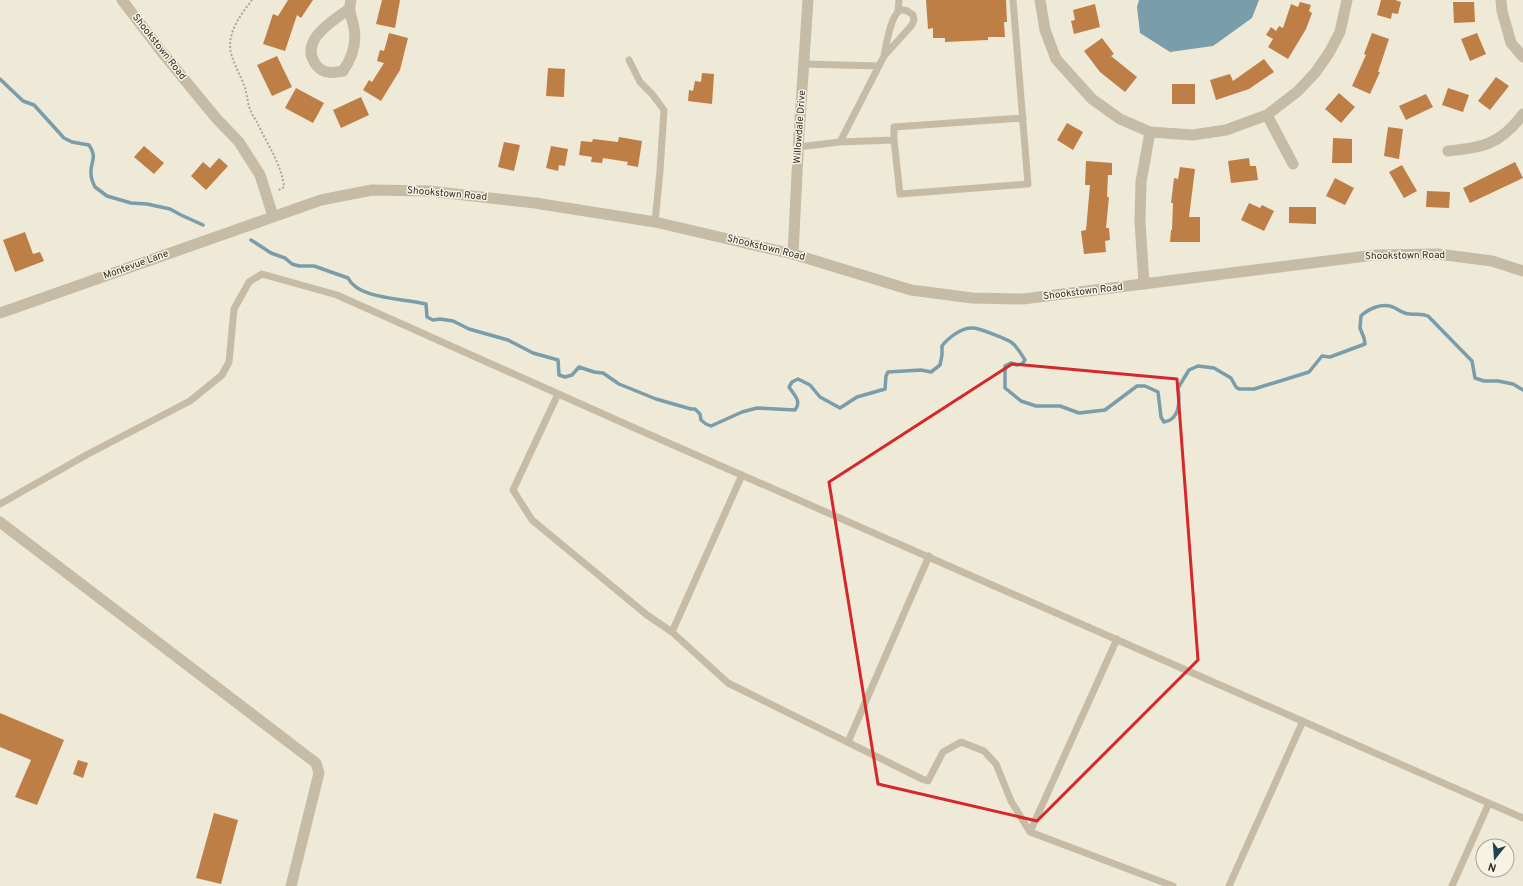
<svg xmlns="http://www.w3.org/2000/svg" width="1523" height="886" font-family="Overpass,sans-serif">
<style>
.water{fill:#799daa}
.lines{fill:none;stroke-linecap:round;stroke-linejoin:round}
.stream{stroke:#799daa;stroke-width:3.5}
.building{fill:#be7f47}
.path{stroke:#b1a68f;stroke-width:2;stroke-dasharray:2 2;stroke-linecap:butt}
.service{stroke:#c6bba5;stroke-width:7}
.minor{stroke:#c6bba5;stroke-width:11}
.tertiary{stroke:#c6bba5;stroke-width:11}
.marked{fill:none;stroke:#d62828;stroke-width:3;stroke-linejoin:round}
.labels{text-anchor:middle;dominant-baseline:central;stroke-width:3;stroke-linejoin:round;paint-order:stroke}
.street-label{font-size:10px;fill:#322c26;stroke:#f7f3e4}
</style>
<rect width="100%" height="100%" fill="#efe9d8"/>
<path class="water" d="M 1139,0 L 1259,0 L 1252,18 L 1213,46 L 1170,52 L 1140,33 L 1137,7 Z"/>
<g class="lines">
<path class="stream" d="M 0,79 L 23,101 L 34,105 L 64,138 L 72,142 L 89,145 C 98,159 90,161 91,174 C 91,179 93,183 95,187 L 107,196 L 131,203 L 147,204 L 170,209 L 181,215 L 203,225
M 251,240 L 271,253 L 285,258 L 292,264 L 299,266 L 314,266 L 348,278 C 359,300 404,298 426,304 L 427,317 L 433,320 L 440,319 L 453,321 L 469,329 L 508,340 L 533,353 L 558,360 L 559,375 L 565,377 L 572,375 L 579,367 L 594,372 L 603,373 L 619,384 L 656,399 L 691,409 L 695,409 L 700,414 L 701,420 L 706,424 L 711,426 L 742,412 L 757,408 L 795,410 C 802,401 794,395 789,387 L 792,382 L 798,379 L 810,385 L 820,397 L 840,408 L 857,397 L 885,389 L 886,376 L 888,372 L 921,370 L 931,372 L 940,365 L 942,355 L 942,346 C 948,338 962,327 973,328 C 979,328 1006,339 1011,342 C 1017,346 1021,354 1025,360 L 1022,364 L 1017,365 L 1011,363 L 1005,366 L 1005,388 L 1021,401 L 1036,406 L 1060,406 L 1079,413 L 1105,410 L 1137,386 L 1145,386 L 1158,392 L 1161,417 L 1164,422 C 1180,420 1180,401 1178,388 L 1189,370 L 1198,366 L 1214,368 L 1231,378 L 1236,387 L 1239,389 L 1254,389 L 1309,372 L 1322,356 L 1330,357 L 1365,344 L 1364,338 L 1360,328 L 1361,316 C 1369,308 1382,303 1393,307 C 1398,309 1403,314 1410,314 C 1416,315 1421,313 1428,316 L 1472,361 L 1475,378 L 1484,381 L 1498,381 L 1513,384 L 1523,390"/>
</g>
<path class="building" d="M 288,0 L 313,0 L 301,18 L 297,15 L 285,51 L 263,44 L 273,14 L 278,16 Z
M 382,0 L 400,0 L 395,28 L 376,24 Z
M 926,0 L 1006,0 L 1007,22 L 1004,22 L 1005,37 L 988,37 L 988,40 L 945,42 L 945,38 L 933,38 L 933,28 L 928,29 Z
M 1381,0 L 1395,0 L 1401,2 L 1398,14 L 1392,13 L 1391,19 L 1377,15 Z
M 1300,2 L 1311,5 L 1309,11 L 1312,13 L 1306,29 L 1288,59 L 1268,47 L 1273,39 L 1266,35 L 1271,27 L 1276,31 L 1279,26 L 1283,28 L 1291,4 L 1298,7 Z
M 1453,2 L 1474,2 L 1475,22 L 1454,23 Z
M 1095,4 L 1100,27 L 1074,34 L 1071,21 L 1075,20 L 1073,10 Z
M 389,33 L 408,38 L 400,70 L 381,101 L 363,90 L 369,80 L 372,82 L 384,63 L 377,61 L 380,50 L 384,51 Z
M 1372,33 L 1389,39 L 1378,72 L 1380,72 L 1370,94 L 1352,86 L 1366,55 L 1364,54 Z
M 1477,33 L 1486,54 L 1470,61 L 1461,39 Z
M 1102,38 L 1114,54 L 1111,56 L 1137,77 L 1125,92 L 1100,72 L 1084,51 Z
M 277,56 L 292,87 L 272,96 L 257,65 Z
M 1264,59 L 1274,72 L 1249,89 L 1216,100 L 1210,80 L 1230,74 L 1233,81 Z
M 548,68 L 565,69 L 564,97 L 546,96 Z
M 702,73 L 714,74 L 712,104 L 688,101 L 689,90 L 693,91 L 695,81 L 701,82 Z
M 1496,77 L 1509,86 L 1490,110 L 1478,101 Z
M 1172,84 L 1195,84 L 1195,104 L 1172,104 Z
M 296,88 L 324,103 L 313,123 L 285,108 Z
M 1448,88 L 1469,95 L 1463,112 L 1442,105 Z
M 1339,93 L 1355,107 L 1341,123 L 1325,109 Z
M 1426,94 L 1433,107 L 1406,120 L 1399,106 Z
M 361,97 L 369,115 L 341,128 L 333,110 Z
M 1067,123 L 1083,132 L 1073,150 L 1057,140 Z
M 1388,127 L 1403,129 L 1399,159 L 1384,156 Z
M 619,137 L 642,141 L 638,167 L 627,165 L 628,162 L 603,158 L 602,163 L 591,162 L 592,157 L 579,155 L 581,141 L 592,142 L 593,139 L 618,142 Z
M 1333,138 L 1352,139 L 1352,163 L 1332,163 Z
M 504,142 L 520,145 L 514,171 L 498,167 Z
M 144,146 L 164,163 L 154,174 L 134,157 Z
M 551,146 L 568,149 L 565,166 L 559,165 L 558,171 L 546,168 Z
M 219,158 L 228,166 L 206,190 L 191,176 L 203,162 L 210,168 Z
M 1249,158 L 1250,166 L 1256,166 L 1258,180 L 1231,183 L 1228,161 Z
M 1086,161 L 1112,163 L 1112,175 L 1108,175 L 1107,197 L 1109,197 L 1106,228 L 1109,228 L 1110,240 L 1105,241 L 1106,252 L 1084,254 L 1081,231 L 1086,230 L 1090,185 L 1085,185 Z
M 1515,162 L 1523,178 L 1470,203 L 1463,188 Z
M 1402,165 L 1417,191 L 1404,198 L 1389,172 Z
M 1180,167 L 1195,169 L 1189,217 L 1200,217 L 1200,242 L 1170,242 L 1171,230 L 1172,230 L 1173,203 L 1171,203 L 1174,178 L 1178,179 Z
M 1335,178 L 1354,188 L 1345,205 L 1326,196 Z
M 1427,191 L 1450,192 L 1449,208 L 1426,207 Z
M 1249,203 L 1260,208 L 1262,205 L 1274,211 L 1264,231 L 1241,220 Z
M 1289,207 L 1316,207 L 1316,224 L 1289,223 Z
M 25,232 L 33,254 L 40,252 L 44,261 L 15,272 L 3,240 Z
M 0,713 L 64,740 L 37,805 L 15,797 L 31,760 L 0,747 Z
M 78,760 L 88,763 L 83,778 L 73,774 Z
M 214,813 L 238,820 L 221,884 L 196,878 Z"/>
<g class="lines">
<path class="path" d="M 252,0 C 241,14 226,34 231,53 C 234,65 241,76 245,88 C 248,99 248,111 256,120 C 265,141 282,164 284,187 L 277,191"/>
<path class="service" d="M 898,11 L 899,0
M 629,60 L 640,82 L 652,94 L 664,110 L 660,171 L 655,222
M 804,64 L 879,66
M 894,140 L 894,127 L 1023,118
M 840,142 L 894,140 L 900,194 L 1028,184 L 1013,0
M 798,147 L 840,142 L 884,56 L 912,25 L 914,20 L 913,15 C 910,13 907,9 902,10 C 891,11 886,47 884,56
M 558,394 L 513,490 L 532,520 L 647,615 L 672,632 L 728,683 L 922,779 L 928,781 L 943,752 L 961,742 L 984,751 L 996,764 L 1011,801 L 1030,832 L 1173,886
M 0,504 L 88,454 L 190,401 L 222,375 L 229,362 L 234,309 L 249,282 L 262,274 L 337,295 L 630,426 L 1523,818
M 672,632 L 742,475
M 848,742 L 929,556
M 1030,832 L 1117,639
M 1229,886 L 1303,721
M 1452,886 L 1489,803"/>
<path class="minor" d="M 1040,0 L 1045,30 L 1056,59 L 1092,99 L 1120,119 L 1150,132 L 1193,135 L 1226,130 L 1267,115 L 1298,91 L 1315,73 L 1329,53 L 1340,32 L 1347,0
M 1501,0 L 1502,11 L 1511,43 L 1523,57
M 349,9 C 332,21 297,42 317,66 C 324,74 333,73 343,71 C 352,58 357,44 354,28 C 352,17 348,12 351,0
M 1267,115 L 1293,164
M 1448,151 C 1483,147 1500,145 1523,114
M 1144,284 L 1140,221 L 1141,182 L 1150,132
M 0,522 L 316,763 L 319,773 L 291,886"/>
<path class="tertiary" d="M 122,0 L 161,51 L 216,118 L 239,142 L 260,175 L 273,216
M 793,254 L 799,134 L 808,0
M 0,313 L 321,200 L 372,190 L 429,191 L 535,203 L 655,222 L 793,254 L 911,290 L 972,298 L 1023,299 L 1375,255 L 1438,254 L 1492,261 L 1523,271"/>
</g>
<path class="marked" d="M 1012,364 L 1177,379 L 1198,660 L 1037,821 L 878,784 L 829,482 Z"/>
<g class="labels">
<g class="street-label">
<text transform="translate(159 47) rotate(52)">Shookstown Road</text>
<text transform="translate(800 127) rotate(-86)">Willowdale Drive</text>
<text transform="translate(447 194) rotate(5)">Shookstown Road</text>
<text transform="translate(766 248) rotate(14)">Shookstown Road</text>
<text transform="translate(1405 256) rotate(-1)">Shookstown Road</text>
<text transform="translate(136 265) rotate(-20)">Montevue Lane</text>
<text transform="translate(1083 292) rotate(-7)">Shookstown Road</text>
</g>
</g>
<g transform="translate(1495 858) rotate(197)"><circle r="19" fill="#f7f3e4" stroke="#a8a398"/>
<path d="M0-3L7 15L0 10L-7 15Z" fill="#1e4250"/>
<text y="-6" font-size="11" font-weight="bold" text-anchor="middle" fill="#322c26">N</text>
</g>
</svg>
